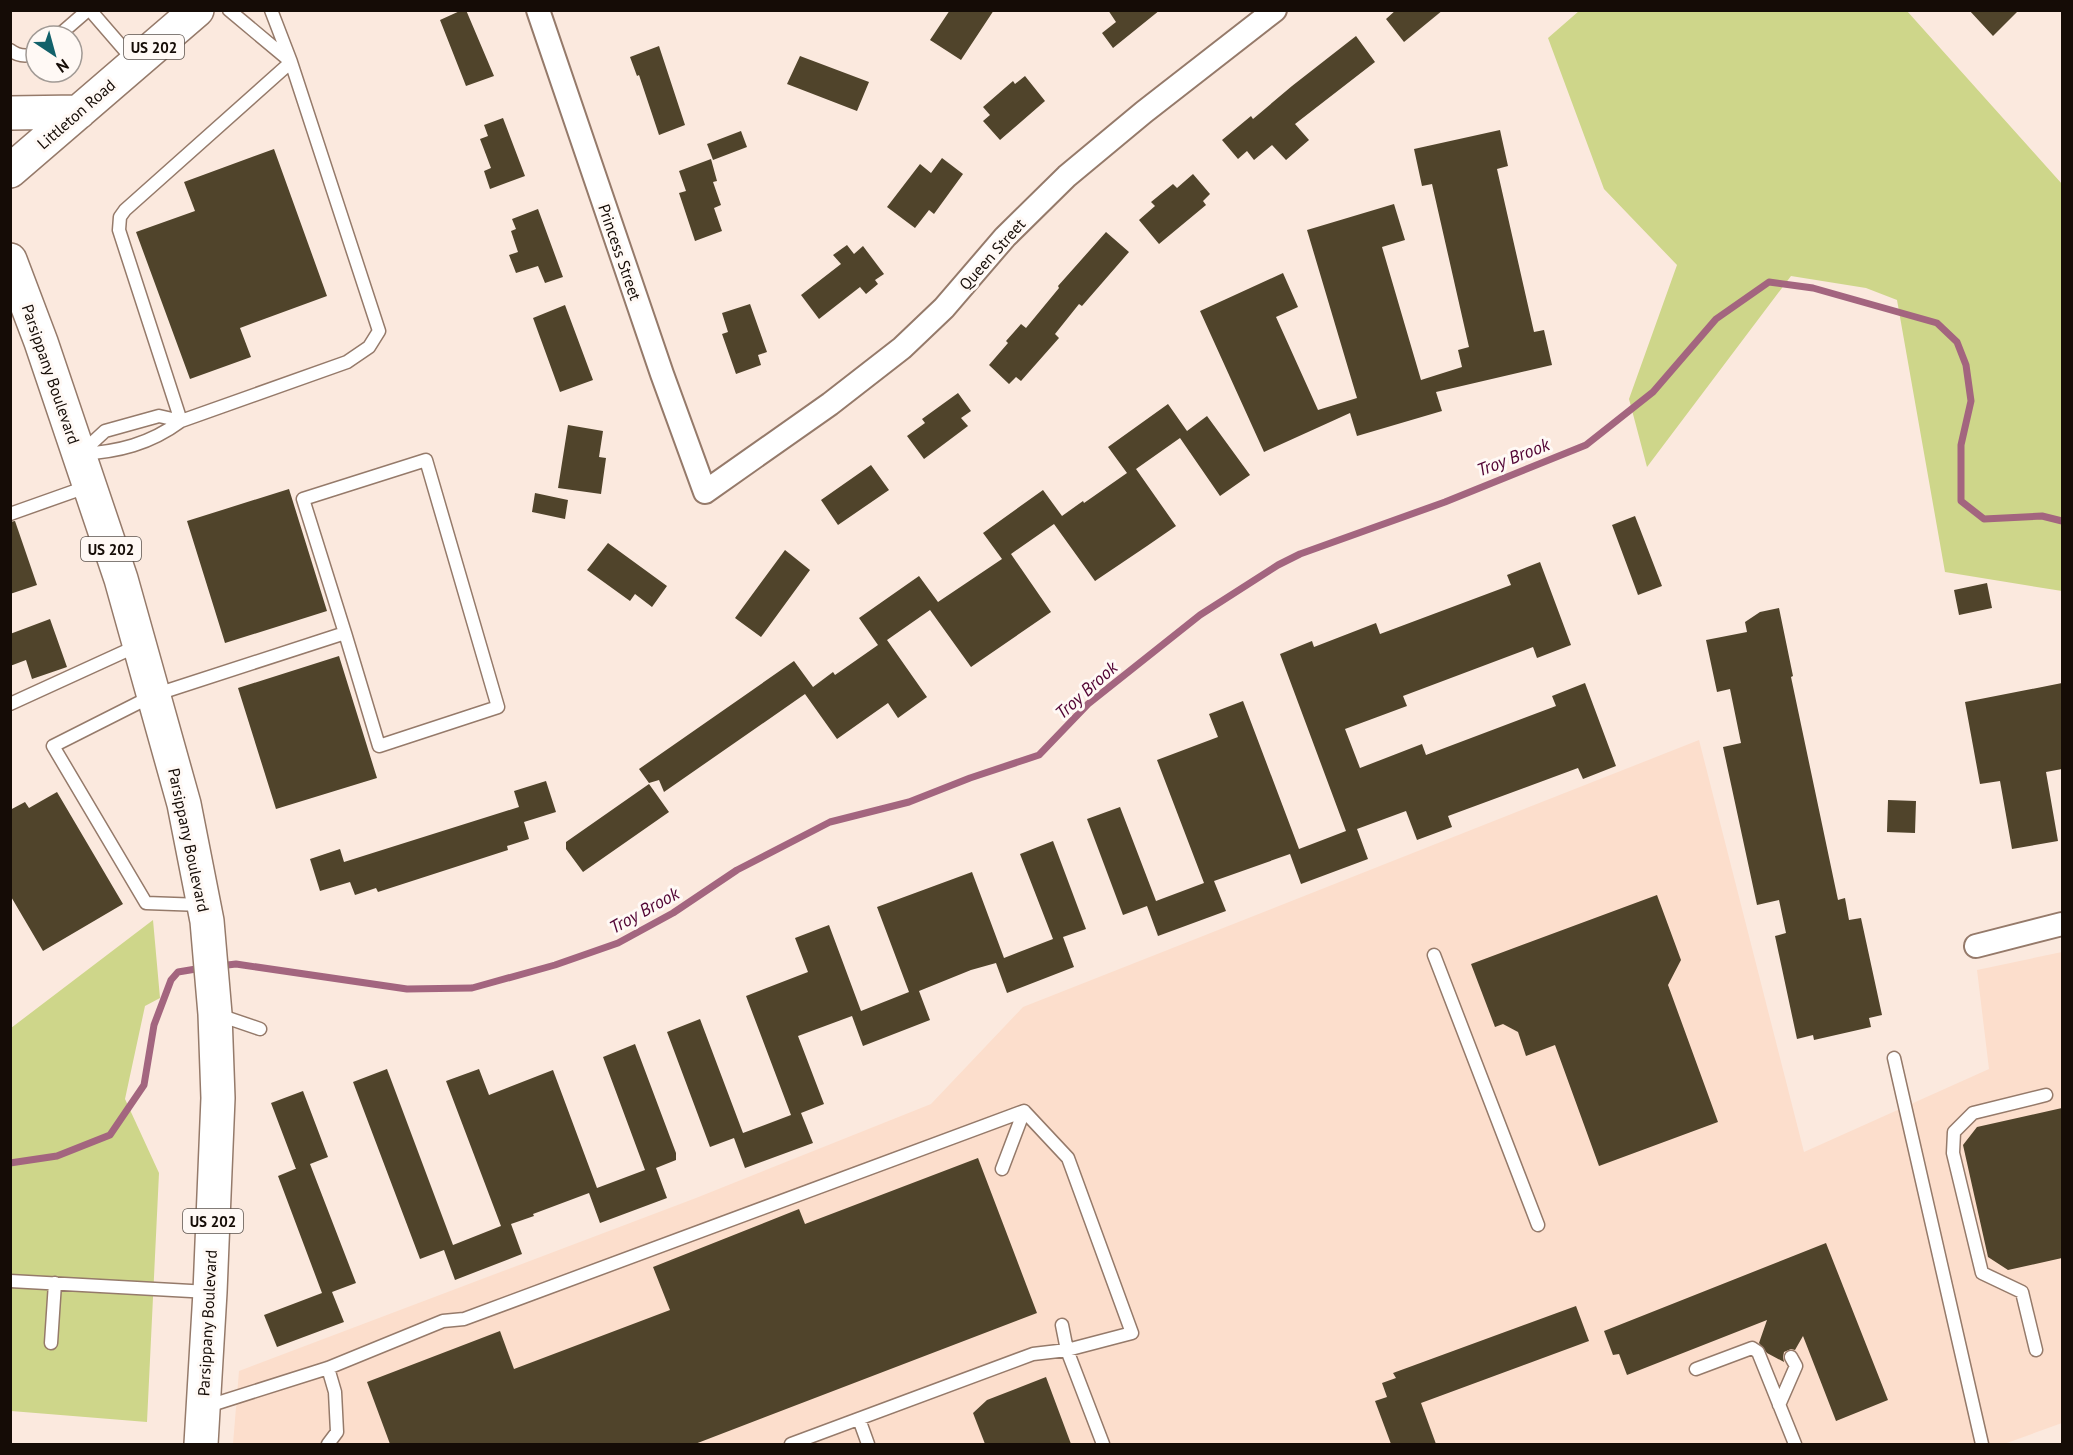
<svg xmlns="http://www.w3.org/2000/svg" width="2073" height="1455" font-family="'PT Sans',sans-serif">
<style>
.built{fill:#fcdecc}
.green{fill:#ced68a}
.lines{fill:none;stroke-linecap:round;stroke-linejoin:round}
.stream{stroke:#a3657f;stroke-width:7}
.building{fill:#50442b}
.service-casing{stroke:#957a6a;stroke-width:15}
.minor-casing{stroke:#957a6a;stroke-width:26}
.primary-casing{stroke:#957a6a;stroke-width:36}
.service{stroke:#fff;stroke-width:12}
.minor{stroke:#fff;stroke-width:22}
.primary{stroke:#fff;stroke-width:33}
.labels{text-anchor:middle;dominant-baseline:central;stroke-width:6;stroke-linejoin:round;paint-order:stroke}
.shield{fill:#fff9f5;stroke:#5b534e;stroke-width:1.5}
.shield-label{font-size:15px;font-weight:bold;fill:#150c06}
.street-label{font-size:16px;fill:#150c06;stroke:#fff9f5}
.water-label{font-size:18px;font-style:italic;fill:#520434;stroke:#fff9f5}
</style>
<rect width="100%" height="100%" fill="#fbe9de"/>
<path class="built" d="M 1699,740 L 1804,1152 L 1989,1069 L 1977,970 L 2062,952 L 2062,1423 L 2004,1444 L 233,1444 L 239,1371 L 696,1198 L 931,1104 L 1023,1007 Z"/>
<path class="green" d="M 1579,11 L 1907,11 L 2062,184 L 2062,591 L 1945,572 L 1897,300 L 1866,288 L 1791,276 L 1647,467 L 1629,399 L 1677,265 L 1604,189 L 1548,38 Z
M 153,920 L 160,998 L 145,1006 L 125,1099 L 159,1173 L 147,1422 L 11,1411 L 11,1028 Z"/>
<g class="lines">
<path class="stream" d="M 219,966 L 236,964 L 407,989 L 472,988 L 555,965 L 618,943 L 673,913 L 737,870 L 830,822 L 909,802 L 970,778 L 1039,755 L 1088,704 L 1200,615 L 1278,565 L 1300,554 L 1445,502 L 1586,445 L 1653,392 L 1716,319 L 1769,282 L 1813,288 L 1937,323 L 1957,342 L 1966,365 L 1971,401 L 1961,445 L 1961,501 L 1984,519 L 2042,516 L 2062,521
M 10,1163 L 57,1156 L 110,1135 L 144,1085 L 154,1025 L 171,980 L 178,972 L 202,968"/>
</g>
<path class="building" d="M 462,10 L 466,10 L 494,76 L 466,86 L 440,20 Z
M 950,10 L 994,10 L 961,60 L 930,40 Z
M 1108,10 L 1160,10 L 1113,48 L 1102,33 L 1116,22 Z
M 1396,10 L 1443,10 L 1404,42 L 1386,19 Z
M 1969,10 L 2019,10 L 1993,36 Z
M 1356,36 L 1375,62 L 1295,124 L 1309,140 L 1286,160 L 1272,145 L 1254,160 L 1247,151 L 1238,159 L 1222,140 L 1251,116 L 1253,119 L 1292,86 Z
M 659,46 L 685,125 L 659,135 L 639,75 L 637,76 L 630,57 Z
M 800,56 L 869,82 L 857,111 L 787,84 Z
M 1025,76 L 1045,101 L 1000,140 L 983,121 L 990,115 L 983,107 L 1013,81 L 1015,84 Z
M 503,118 L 525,176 L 490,189 L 484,171 L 491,168 L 480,139 L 488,136 L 484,125 Z
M 1500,130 L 1508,166 L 1497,169 L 1534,332 L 1544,330 L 1552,365 L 1436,392 L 1442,411 L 1357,436 L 1350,413 L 1264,452 L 1200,311 L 1283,273 L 1298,307 L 1276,317 L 1318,410 L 1357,398 L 1307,230 L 1394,204 L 1405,240 L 1382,247 L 1421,380 L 1462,367 L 1458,350 L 1469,347 L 1432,184 L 1422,186 L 1414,149 Z
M 741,131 L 747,147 L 713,160 L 707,144 Z
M 274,149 L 327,296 L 240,328 L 251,357 L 190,379 L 136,232 L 195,211 L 184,182 Z
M 942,158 L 963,174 L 934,214 L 929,210 L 915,228 L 887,207 L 920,164 L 931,173 Z
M 711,159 L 717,181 L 713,182 L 721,205 L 714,208 L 722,231 L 695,241 L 679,193 L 686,191 L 679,171 Z
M 1193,174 L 1210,194 L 1203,201 L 1206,205 L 1159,244 L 1139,220 L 1155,206 L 1151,202 L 1173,184 L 1177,188 Z
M 538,209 L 563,277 L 545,283 L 538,266 L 516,273 L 509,255 L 518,252 L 511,231 L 516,229 L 512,219 Z
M 1106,232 L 1129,252 L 1082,306 L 1079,304 L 1055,334 L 1059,338 L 1021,381 L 1016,377 L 1009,384 L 989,365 L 1008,343 L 1006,341 L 1021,324 L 1026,328 L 1059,288 L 1058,286 Z
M 847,245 L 854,254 L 863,246 L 884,274 L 875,280 L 878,284 L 866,294 L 860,287 L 819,319 L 801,295 L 841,264 L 833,255 Z
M 750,304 L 767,352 L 758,355 L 761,365 L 736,374 L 722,334 L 728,332 L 722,313 Z
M 565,305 L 593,380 L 560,392 L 533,318 Z
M 958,393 L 971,411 L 961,418 L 968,426 L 924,459 L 907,436 L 925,423 L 922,419 Z
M 1168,404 L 1187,431 L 1207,416 L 1250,475 L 1220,496 L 1180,438 L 1136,469 L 1176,526 L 1147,546 L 1095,581 L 1054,524 L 1011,554 L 1051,612 L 971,667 L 930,610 L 887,640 L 927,697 L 898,718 L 888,703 L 837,739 L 805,694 L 664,792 L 659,780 L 649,783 L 639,769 L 794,661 L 813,687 L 833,672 L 835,675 L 878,645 L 859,618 L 919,576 L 938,602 L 1002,559 L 983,533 L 1043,490 L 1062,516 L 1083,501 L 1084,503 L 1127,473 L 1108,447 Z
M 568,425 L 603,431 L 599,457 L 606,458 L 601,494 L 558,488 Z
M 871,465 L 889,490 L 838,525 L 821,500 Z
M 289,489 L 327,611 L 225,643 L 187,521 Z
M 535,493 L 568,500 L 565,519 L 532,512 Z
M 1635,516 L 1662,586 L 1638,595 L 1612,525 Z
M 15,521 L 37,585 L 10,594 L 10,522 Z
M 608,543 L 667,586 L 652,607 L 635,594 L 630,601 L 587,570 Z
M 785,550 L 810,570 L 761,637 L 735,618 Z
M 1540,562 L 1571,645 L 1537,658 L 1533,647 L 1403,696 L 1407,706 L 1345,729 L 1360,768 L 1422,744 L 1426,755 L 1556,706 L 1552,696 L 1585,683 L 1616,766 L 1583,779 L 1578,768 L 1448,816 L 1452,827 L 1417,840 L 1406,811 L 1357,829 L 1368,859 L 1301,884 L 1290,854 L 1214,881 L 1226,911 L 1158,936 L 1147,906 L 1123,915 L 1087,819 L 1120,807 L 1156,901 L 1204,883 L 1157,760 L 1218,737 L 1209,714 L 1243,701 L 1299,849 L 1346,831 L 1280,654 L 1312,641 L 1314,647 L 1376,623 L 1380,634 L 1511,585 L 1507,575 Z
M 1987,583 L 1992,608 L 1959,615 L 1954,590 Z
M 1779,608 L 1793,676 L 1791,677 L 1838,900 L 1845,898 L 1849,920 L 1861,918 L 1882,1015 L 1869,1018 L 1871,1027 L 1814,1040 L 1813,1035 L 1797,1039 L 1775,936 L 1786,933 L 1779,900 L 1757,905 L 1723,747 L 1741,743 L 1730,689 L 1717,692 L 1706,640 L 1747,632 L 1745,622 L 1760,612 Z
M 50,619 L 67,667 L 32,679 L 26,660 L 10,666 L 10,634 Z
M 339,656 L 377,778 L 276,809 L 238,688 Z
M 2062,683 L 2062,769 L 2046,772 L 2058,841 L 2012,849 L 2000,781 L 1980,784 L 1965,702 Z
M 546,781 L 556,812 L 524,822 L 529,839 L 507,846 L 508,850 L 378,892 L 376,888 L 355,895 L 350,882 L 320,891 L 310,859 L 340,849 L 344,862 L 519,807 L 514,791 Z
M 649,784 L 669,812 L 583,872 L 566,849 L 566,842 Z
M 57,792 L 123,904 L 43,951 L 10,895 L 10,810 L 25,802 L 29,808 Z
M 1888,800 L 1916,801 L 1915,833 L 1887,832 Z
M 1053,841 L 1086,929 L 1063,937 L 1074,967 L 1007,993 L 996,963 L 971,970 L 919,991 L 930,1020 L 863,1046 L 852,1016 L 798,1036 L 824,1104 L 801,1113 L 813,1143 L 745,1168 L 734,1138 L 710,1147 L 667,1032 L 700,1019 L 743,1133 L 791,1115 L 746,996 L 808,972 L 795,938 L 829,925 L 861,1011 L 909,992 L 877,907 L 972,872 L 1004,958 L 1053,939 L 1020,854 Z
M 1657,895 L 1681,960 L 1668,985 L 1718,1122 L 1599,1166 L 1555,1045 L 1526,1056 L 1518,1032 L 1503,1024 L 1495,1027 L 1471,964 Z
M 635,1044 L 676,1153 L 676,1160 L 656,1168 L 667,1198 L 600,1223 L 589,1193 L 533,1214 L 534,1216 L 511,1224 L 522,1254 L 455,1280 L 444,1250 L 420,1259 L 353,1082 L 387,1069 L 453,1245 L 501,1226 L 446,1081 L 479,1069 L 489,1095 L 553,1070 L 597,1188 L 645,1170 L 603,1057 Z
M 303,1091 L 328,1157 L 310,1164 L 356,1283 L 332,1292 L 344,1322 L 277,1347 L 264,1315 L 322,1293 L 278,1176 L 300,1167 L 296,1169 L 271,1103 Z
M 2062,1108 L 2062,1258 L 2008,1270 L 1988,1257 L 1963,1145 L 1977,1127 Z
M 978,1158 L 1037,1313 L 695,1444 L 390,1444 L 367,1382 L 500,1331 L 514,1369 L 670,1310 L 653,1267 L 799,1209 L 805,1224 Z
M 1826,1243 L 1888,1400 L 1836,1421 L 1803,1336 L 1795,1350 L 1791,1349 L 1784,1352 L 1783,1357 L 1784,1362 L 1767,1353 L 1759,1343 L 1767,1320 L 1627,1375 L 1619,1354 L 1613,1355 L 1604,1331 Z
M 1576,1306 L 1589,1341 L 1421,1403 L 1436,1444 L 1391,1444 L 1375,1401 L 1387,1397 L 1382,1383 L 1396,1378 L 1393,1373 Z
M 1046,1377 L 1071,1444 L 985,1444 L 973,1413 L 987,1400 Z"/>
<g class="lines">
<g class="service-casing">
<path id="service" d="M 90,10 L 135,62
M 229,10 L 290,61
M 58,36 L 88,10
M 10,50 C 18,56 27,57 36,53
M 80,454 C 118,452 150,444 181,421 L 347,362 L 369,347 L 379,331 L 291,62 L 271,10
M 80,454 L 105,431 L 159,416 L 181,421 L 119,230 L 120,217 L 125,210 L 291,62
M 10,514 L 89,486
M 10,704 L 139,645
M 202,905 L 146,903 L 53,746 L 154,695 L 345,633 L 379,746 L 498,707 L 426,460 L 303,499 L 345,633
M 1434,955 L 1538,1225
M 219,1015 L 260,1029
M 1894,1058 L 1982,1444
M 1002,1169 L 1024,1111
M 10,1281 L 209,1292
M 1062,1325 L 1067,1350 L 1103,1444
M 51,1343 L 55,1283
M 2036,1350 L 2022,1292 L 1982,1273 L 1953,1153 L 1954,1132 L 1973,1113 L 2046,1095
M 328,1368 L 335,1392 L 337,1432 L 328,1444
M 1696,1369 L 1752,1348 L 1758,1352 L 1795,1444
M 1779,1405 L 1796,1366 L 1791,1357
M 205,1407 L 328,1368 L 443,1321 L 464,1319 L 1024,1111
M 859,1419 L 868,1444
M 791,1444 L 1033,1354 L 1067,1350 L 1132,1333 L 1068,1158 L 1024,1111"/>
</g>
<g class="minor-casing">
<path id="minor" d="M 538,10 L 662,374 L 705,492 L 830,404 L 902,348 L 944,308 L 1005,237 L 1067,176 L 1144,112 L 1275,10
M 1976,946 L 2062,924"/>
</g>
<g class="primary-casing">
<path id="primary" d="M 10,113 L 79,112
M 10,171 L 197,10
M 10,260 L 41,342 L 121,579 L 184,804 L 207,921 L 215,1014 L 218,1098 L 210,1292 L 201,1444"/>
</g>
<use href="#service" class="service"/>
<use href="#minor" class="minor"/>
<use href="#primary" class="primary"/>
</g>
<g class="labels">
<g class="shield">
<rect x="124" y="35" width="60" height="24" rx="4.5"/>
<rect x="81" y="537" width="60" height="24" rx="4.5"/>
<rect x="183" y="1209" width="60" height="24" rx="4.5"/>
</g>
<g class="shield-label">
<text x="154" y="47">US 202</text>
<text x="111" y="549">US 202</text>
<text x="213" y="1221">US 202</text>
</g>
<g class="street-label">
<text transform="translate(76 114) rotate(-41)">Littleton Road</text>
<text transform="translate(620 252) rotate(71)">Princess Street</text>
<text transform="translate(992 254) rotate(-48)">Queen Street</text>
<text transform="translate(51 374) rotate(71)">Parsippany Boulevard</text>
<text transform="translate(189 840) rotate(78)">Parsippany Boulevard</text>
<text transform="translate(207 1323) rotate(-87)">Parsippany Boulevard</text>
</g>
<g class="water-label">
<text transform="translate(1513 457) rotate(-21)">Troy Brook</text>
<text transform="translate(1086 690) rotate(-42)">Troy Brook</text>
<text transform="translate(644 910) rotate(-29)">Troy Brook</text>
</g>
</g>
<rect width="2073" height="1455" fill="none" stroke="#150c06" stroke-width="24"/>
<g transform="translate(54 54) rotate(144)"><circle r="28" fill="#fff9f5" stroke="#a19a95" stroke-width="1.5"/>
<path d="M0-4.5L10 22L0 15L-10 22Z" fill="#12616a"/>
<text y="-9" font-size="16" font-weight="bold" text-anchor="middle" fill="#150c06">N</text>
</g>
</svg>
